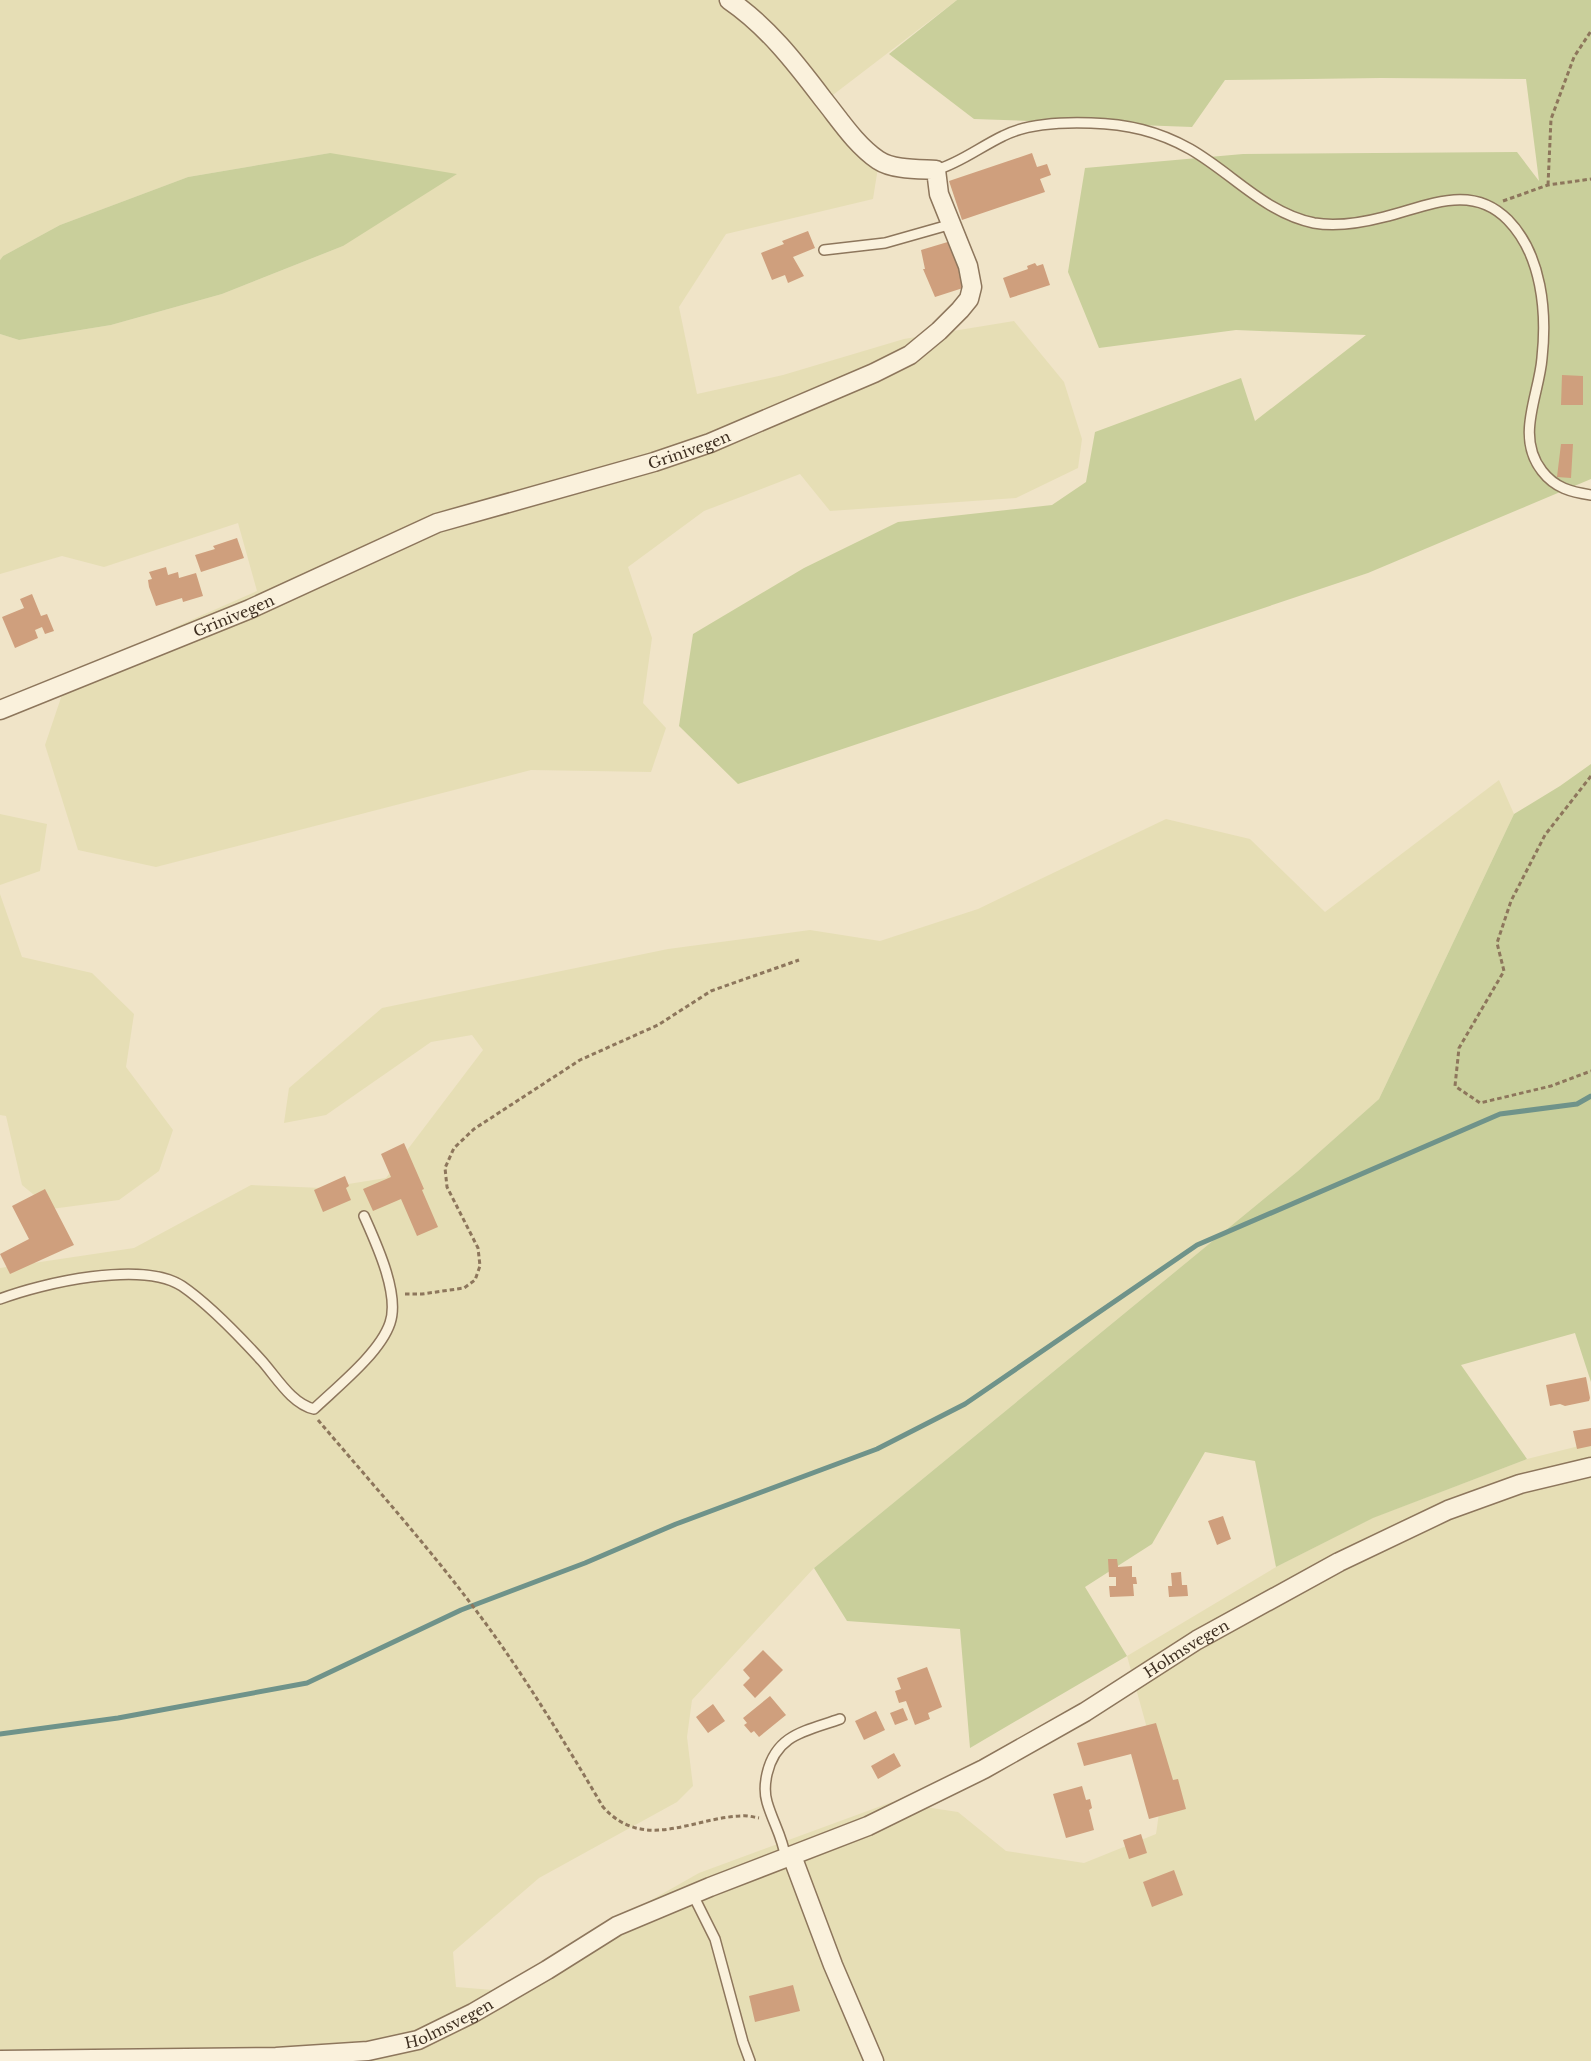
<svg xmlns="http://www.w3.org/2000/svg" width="1591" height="2061" font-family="'Libre Baskerville',serif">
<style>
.farmland{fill:#e6deb5}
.green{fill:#c9cf9b}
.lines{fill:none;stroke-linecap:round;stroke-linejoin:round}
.stream{stroke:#6f938a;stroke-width:5}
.building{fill:#cf9f7d}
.lane-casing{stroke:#8d765c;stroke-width:12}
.street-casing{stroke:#8d765c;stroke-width:21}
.path{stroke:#8d765c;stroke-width:3;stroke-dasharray:4.5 3;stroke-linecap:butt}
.lane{stroke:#faf1dc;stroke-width:9}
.street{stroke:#faf1dc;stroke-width:18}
.labels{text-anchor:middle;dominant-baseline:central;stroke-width:5;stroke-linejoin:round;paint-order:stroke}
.street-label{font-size:15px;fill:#3d2e20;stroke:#f7eed8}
</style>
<rect width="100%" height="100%" fill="#f0e4c8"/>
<path class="farmland" d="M 0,0 L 957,0 L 825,101 L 879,161 L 873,199 L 726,234 L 679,307 L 697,394 L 783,375 L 904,339 L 1014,321 L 1064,382 L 1082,439 L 1078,468 L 1016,498 L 830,511 L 800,474 L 704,511 L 628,567 L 652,638 L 643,703 L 666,728 L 651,772 L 531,770 L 156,867 L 78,850 L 45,745 L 69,674 L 140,652 L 173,628 L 257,591 L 238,523 L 104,567 L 62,556 L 0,574 L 0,334 L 19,340 L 111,325 L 222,294 L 343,246 L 330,153 L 188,177 L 60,225 L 3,256 L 0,260 Z
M 1499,780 L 1514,814 L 1379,1099 L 1298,1171 L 814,1568 L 692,1700 L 687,1737 L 693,1786 L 677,1802 L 539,1878 L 453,1952 L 456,1987 L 493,1990 L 699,1873 L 892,1802 L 958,1812 L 1006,1851 L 1084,1863 L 1156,1834 L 1163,1786 L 1127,1656 L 1276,1567 L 1372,1518 L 1527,1459 L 1591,1443 L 1591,2061 L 0,2061 L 0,1268 L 134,1248 L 251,1185 L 323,1188 L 386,1178 L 483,1050 L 472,1035 L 431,1042 L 326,1115 L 284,1123 L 289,1088 L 382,1008 L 668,949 L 810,930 L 880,941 L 978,909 L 1166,819 L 1250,839 L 1325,912 Z
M 0,814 L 47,824 L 40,871 L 0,885 Z
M 0,894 L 22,957 L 92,973 L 134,1014 L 126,1067 L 173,1130 L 159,1171 L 119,1200 L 51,1209 L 22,1185 L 6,1116 L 0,1115 Z"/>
<path class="green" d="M 957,0 L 1591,0 L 1591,479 L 1368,573 L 738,784 L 679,726 L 693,634 L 804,568 L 898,522 L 1052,505 L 1086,482 L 1095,432 L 1241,378 L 1255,421 L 1366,335 L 1236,330 L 1099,348 L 1068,272 L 1085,168 L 1243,154 L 1517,152 L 1539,181 L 1526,79 L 1381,78 L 1225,80 L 1192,127 L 974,119 L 889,54 Z
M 330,153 L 457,174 L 343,246 L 222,294 L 111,325 L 19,340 L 0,334 L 0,260 L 3,256 L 60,225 L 188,177 Z
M 1591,764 L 1591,1382 L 1575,1333 L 1461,1365 L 1527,1459 L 1373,1518 L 1276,1567 L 1255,1461 L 1205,1452 L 1152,1544 L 1085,1587 L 1127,1656 L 970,1748 L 960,1629 L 847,1621 L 814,1568 L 1298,1171 L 1379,1099 L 1514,814 L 1560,786 Z"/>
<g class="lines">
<path class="stream" d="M 0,1734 L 118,1718 L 307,1683 L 461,1610 L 585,1563 L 676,1524 L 877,1449 L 965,1404 L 1197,1245 L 1500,1114 L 1577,1104 L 1591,1096"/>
</g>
<path class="building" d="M 1032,153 L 1037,167 L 1047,164 L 1051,175 L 1040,179 L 1045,192 L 962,220 L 949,181 Z
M 808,231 L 815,248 L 793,257 L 804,276 L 788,283 L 785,275 L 772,280 L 761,253 L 784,244 L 782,241 Z
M 951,241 L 966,287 L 935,297 L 923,269 L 925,269 L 921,250 Z
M 1035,263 L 1037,266 L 1043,264 L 1050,285 L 1010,298 L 1003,278 L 1028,269 L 1027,266 Z
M 1562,375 L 1583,376 L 1583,405 L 1561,405 Z
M 1561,444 L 1573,444 L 1571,478 L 1557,477 Z
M 237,538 L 244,558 L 201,572 L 195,555 L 215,549 L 213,546 Z
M 166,567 L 168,575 L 178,572 L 179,578 L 196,573 L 203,596 L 183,602 L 182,598 L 156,606 L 149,587 L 148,580 L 152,579 L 149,572 Z
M 32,594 L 41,616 L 47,614 L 54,631 L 45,634 L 42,627 L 35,630 L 38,638 L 15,648 L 2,617 L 24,608 L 20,599 Z
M 404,1143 L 424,1189 L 422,1190 L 438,1227 L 417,1236 L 401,1199 L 373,1211 L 363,1189 L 391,1177 L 381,1154 Z
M 345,1176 L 349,1186 L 346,1188 L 351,1200 L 323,1212 L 314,1190 Z
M 45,1189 L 74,1245 L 10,1274 L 0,1254 L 29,1239 L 12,1206 Z
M 1586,1377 L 1590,1398 L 1589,1401 L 1565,1406 L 1560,1404 L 1550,1406 L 1546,1385 Z
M 1591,1428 L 1591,1446 L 1577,1449 L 1573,1431 Z
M 1223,1516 L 1231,1539 L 1217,1545 L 1208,1521 Z
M 1108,1559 L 1117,1559 L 1118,1567 L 1132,1566 L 1132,1577 L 1136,1577 L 1137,1584 L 1133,1584 L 1134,1596 L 1110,1597 L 1109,1586 L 1116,1586 L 1116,1577 L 1109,1577 Z
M 1181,1572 L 1182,1585 L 1187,1585 L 1188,1596 L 1169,1597 L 1168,1586 L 1172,1586 L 1171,1573 Z
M 763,1650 L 783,1670 L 755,1698 L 743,1685 L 750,1678 L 743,1670 Z
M 927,1667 L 942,1707 L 928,1713 L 930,1719 L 915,1725 L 906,1701 L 899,1703 L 895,1691 L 901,1689 L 897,1678 Z
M 770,1696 L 786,1715 L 759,1737 L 754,1731 L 751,1733 L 744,1725 L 747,1723 L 743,1718 Z
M 713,1704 L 725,1721 L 708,1733 L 696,1717 Z
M 903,1708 L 908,1720 L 895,1725 L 890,1713 Z
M 876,1711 L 885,1730 L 864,1740 L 855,1721 Z
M 1156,1723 L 1173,1780 L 1178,1779 L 1186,1809 L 1149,1819 L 1131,1754 L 1084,1766 L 1077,1743 Z
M 894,1753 L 901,1766 L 878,1779 L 871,1766 Z
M 1082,1786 L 1086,1800 L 1090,1799 L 1092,1808 L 1089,1810 L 1094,1830 L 1066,1838 L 1053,1794 Z
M 1141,1834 L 1147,1853 L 1129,1859 L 1123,1840 Z
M 1174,1870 L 1183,1895 L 1152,1907 L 1143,1882 Z
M 793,1985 L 800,2011 L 755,2022 L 749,1996 Z"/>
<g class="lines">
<g class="lane-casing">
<path id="lane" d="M 936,170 C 960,163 980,147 1003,136 C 1028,123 1063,122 1091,123 C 1127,124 1158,131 1190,149 C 1232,173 1265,213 1314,223 C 1337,227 1361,223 1384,217 C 1426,207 1471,182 1508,220 C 1542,255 1547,312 1542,358 C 1539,396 1515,436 1542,471 C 1555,488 1571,492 1591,495
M 824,250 L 885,243 L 952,224
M 0,1299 C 42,1283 142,1260 182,1286 C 207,1303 241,1338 262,1361 C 277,1378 292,1404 314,1409 C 337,1387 380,1353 390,1323 C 400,1294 376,1243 364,1216
M 786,1859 C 782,1835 773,1823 767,1802 C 764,1792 765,1783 767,1774 C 776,1734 806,1731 840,1719
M 693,1895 L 715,1939 L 743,2042 L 750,2061"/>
</g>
<g class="street-casing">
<g id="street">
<path id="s1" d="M 0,710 L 250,609 L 437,523 L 654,462 L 710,443 L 874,373 L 910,355 L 939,331 L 960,310 L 969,299 L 972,287 L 968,266 L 939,194 L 936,170 C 918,169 893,170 878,160 C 855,144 840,120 823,99 C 795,62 767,26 729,0"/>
<path d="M 792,1856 L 833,1965 L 874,2061"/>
<path id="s2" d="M 0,2060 L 276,2057 L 368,2051 L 418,2040 L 473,2013 L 547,1970 L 617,1926 L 710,1887 L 868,1826 L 984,1769 L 1085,1712 L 1197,1640 L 1339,1562 L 1448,1510 L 1520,1484 L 1591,1467"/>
</g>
</g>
<path class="path" d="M 1548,185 L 1551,119 L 1574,57 L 1591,31
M 1503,201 L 1548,185 L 1591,179
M 1591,776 L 1545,835 L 1511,901 L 1497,943 L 1504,971 L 1459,1048 L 1455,1086 L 1480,1103 L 1551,1086 L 1591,1071
M 405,1294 L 422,1294 L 464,1288 L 475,1280 L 480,1266 L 478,1248 L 447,1187 L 445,1168 L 454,1148 L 474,1129 L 580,1060 L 658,1025 L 711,991 L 799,960
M 318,1420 C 379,1492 444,1564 499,1642 C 536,1695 570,1751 603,1807 C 644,1852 691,1818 741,1816 C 747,1815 753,1817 759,1818"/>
<use href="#lane" class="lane"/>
<use href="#street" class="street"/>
</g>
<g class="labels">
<g class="street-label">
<text stroke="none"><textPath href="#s1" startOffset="738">Grinivegen</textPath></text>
<text stroke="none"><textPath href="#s1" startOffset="252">Grinivegen</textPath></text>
<text stroke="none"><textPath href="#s2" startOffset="1284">Holmsvegen</textPath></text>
<text stroke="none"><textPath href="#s2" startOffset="454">Holmsvegen</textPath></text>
</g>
</g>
</svg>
